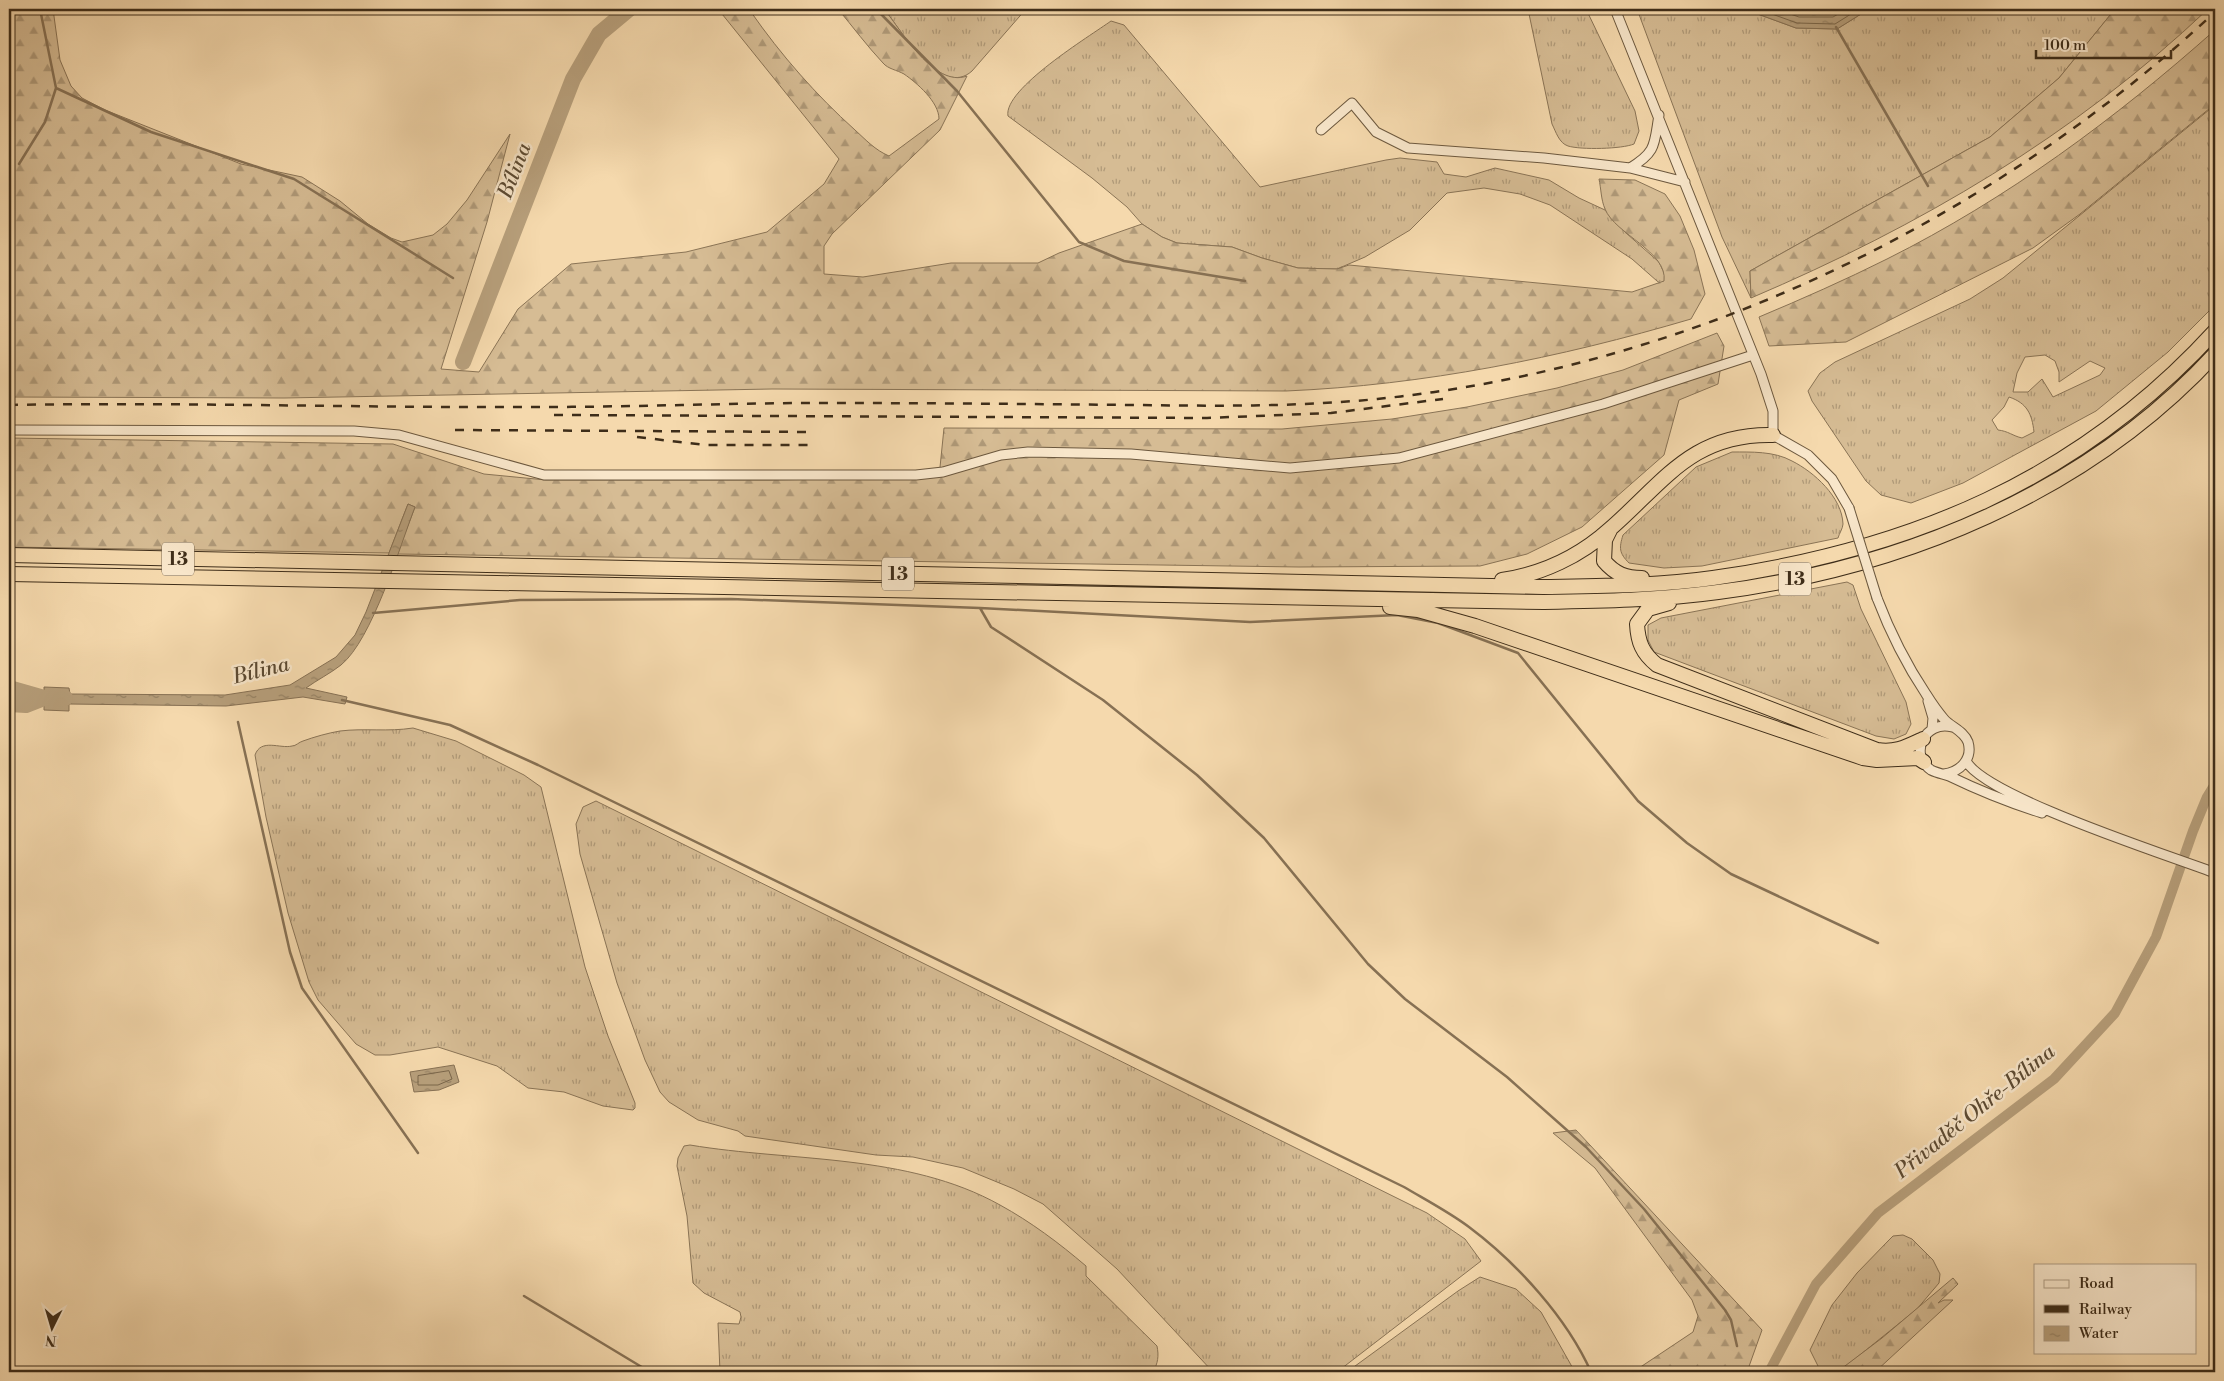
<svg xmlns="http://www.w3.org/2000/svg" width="2224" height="1381" font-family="'Libre Bodoni',serif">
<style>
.grass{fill:url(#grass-tufts);stroke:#8a7456;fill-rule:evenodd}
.forest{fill:url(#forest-firs);stroke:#8a7456}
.water{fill:url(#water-ripples);stroke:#877154}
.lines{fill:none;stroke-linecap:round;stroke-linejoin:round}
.shore{stroke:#7a664a;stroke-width:1}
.stream{stroke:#877154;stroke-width:2.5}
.canal{stroke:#b79f7b;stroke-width:10}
.river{stroke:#b79f7b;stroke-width:16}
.minor-casing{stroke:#6c583e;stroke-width:11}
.highway-casing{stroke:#3e2d19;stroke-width:16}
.minor{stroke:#f8e6ca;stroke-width:9}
.highway{stroke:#f5d9ad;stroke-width:14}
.rail{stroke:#3e2d19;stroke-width:2.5;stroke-dasharray:9 9;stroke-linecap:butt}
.minor-bridge-casing{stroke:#6c583e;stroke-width:11;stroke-linecap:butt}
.minor-bridge{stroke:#f8e6ca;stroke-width:9}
.labels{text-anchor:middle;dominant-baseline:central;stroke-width:5;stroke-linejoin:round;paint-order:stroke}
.shield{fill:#f8e6ca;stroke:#76644e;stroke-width:1}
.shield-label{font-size:19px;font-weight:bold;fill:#3e2d19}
.water-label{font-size:21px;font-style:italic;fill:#5c4a32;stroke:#f8e6ca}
</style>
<defs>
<pattern id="grass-tufts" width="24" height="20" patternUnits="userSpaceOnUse" patternTransform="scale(1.25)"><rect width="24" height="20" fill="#d6bc94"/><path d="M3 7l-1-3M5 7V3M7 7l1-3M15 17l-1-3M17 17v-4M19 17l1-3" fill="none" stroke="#af9978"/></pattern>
<pattern id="forest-firs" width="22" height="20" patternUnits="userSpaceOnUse" patternTransform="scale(1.25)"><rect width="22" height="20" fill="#d6bc94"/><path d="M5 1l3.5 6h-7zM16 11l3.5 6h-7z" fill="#af9978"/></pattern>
<pattern id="water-ripples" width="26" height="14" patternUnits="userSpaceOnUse" patternTransform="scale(1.25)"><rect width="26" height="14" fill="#b79f7b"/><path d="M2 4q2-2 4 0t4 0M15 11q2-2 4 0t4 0" fill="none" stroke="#968264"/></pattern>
</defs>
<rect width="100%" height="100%" fill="#f5d9ad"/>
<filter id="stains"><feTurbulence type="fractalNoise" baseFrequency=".004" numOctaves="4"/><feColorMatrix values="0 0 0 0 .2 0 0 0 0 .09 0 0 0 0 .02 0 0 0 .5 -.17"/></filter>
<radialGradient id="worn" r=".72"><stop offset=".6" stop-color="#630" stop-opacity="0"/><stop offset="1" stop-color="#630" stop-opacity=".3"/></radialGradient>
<path class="grass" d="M 884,9 L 991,9 L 991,11 L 992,9 L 1026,9 L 972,71 C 941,99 901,30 884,9 Z
M 1528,9 L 1586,9 L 1635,111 L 1639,131 L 1634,144 C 1622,149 1581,150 1568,146 C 1559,143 1556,132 1552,124 Z
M 1637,9 L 1744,9 L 1796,28 L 1837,29 L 1869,9 L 2115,9 L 2059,78 L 1990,137 L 1750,271 L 1751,298 L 1722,237 Z
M 1111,21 L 1124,25 L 1260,187 L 1386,160 L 1400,158 L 1437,162 L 1444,174 L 1466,177 L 1495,168 L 1549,180 L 1579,198 L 1605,210 L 1626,233 L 1659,262 L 1665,275 L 1665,281 L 1660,283 L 1657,281 L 1632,259 L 1550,205 L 1520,194 L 1484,188 L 1447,193 L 1410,230 L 1365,257 L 1337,269 L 1298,268 L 1262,258 L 1232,247 L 1177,243 L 1162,237 L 1142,224 L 1127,207 L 1092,178 L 1008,116 C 1003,89 1090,36 1111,21 Z
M 2215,105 L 2215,305 L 2168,352 L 2096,411 L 1963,483 L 1911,503 L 1881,495 L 1866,481 L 1812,401 L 1808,391 L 1820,373 L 1835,362 L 1970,299 L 2003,278 ZM 2045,355 L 2055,361 L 2059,372 L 2059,382 L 2090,361 L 2105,368 L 2100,375 L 2053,397 L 2042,379 L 2028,392 L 2013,392 L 2017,373 L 2025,357 ZM 2009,397 C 2027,403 2032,414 2034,432 L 2022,438 C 2013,436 2008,431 1998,430 L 1992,420 L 2004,407 Z
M 1732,452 C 1751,452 1774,451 1792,461 C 1814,472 1842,497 1843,524 C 1843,528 1839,534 1838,538 L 1702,566 L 1664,568 L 1629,563 C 1619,553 1619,548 1623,535 L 1696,467 Z
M 1847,582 L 1853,585 L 1861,609 L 1906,702 L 1911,724 L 1906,734 L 1894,739 L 1876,736 L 1654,652 L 1648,640 L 1648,625 L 1661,618 Z
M 413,728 L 456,741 L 524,775 L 541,787 L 585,967 L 608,1036 L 635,1103 L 635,1108 L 633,1110 L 603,1106 L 564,1092 L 528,1088 L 497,1066 L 438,1047 L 390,1055 L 375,1055 L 356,1044 L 318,1000 L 309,982 L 288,913 L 266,817 L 255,755 C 261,738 280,749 292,746 C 296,746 299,742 303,741 C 314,737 328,733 340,731 C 364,728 388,732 413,728 Z
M 596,801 L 1427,1213 L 1465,1239 L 1481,1261 L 1337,1372 L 1213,1372 L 1117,1269 L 1043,1204 L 1014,1189 L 963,1168 L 913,1157 L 876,1155 L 745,1136 L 738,1131 L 698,1120 L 669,1102 L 660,1092 L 645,1060 L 617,983 L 580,854 L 576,824 L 583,807 Z
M 690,1145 C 791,1162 907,1153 1000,1205 C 1031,1222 1059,1243 1086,1266 L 1086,1276 L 1157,1346 C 1159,1356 1158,1363 1153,1372 L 720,1372 L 718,1323 L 739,1324 L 741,1317 L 740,1312 L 704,1293 L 693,1283 L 687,1216 L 677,1166 L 678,1158 L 684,1146 Z
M 1903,1235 L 1912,1239 L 1933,1260 L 1940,1274 L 1939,1283 L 1917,1309 L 1840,1371 L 1821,1372 L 1810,1350 L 1832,1305 L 1857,1273 L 1888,1241 L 1893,1236 Z
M 1480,1277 L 1516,1289 L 1541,1312 L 1575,1372 L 1352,1372 L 1351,1369 L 1458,1291 Z"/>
<path class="forest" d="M 9,9 L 53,9 L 60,60 L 71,86 L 82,98 L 105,110 L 241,164 L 302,177 L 340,201 L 368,224 L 391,238 L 402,242 L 433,235 L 447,224 L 467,200 L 510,134 L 487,222 L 441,369 L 479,372 L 518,309 L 571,264 L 686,252 L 767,232 L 824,184 L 839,159 L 718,9 L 747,9 L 751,12 C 781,55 816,95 855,130 C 866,140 875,150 889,156 L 939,119 C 939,102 917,83 904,74 C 897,70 888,69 883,63 C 867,46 853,27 838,9 L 884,9 C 902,31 934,88 967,76 L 940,130 L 832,234 L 824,246 L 824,274 L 863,277 L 951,263 L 1038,263 L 1059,253 L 1142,224 L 1162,237 L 1177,243 L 1232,247 L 1262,258 L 1298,268 L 1337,269 L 1349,265 L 1632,292 L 1664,281 C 1668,252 1615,234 1605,209 C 1601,200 1601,188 1599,179 L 1635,180 L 1665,194 L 1680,216 L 1694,250 L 1705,294 L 1691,319 C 1559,358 1425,385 1286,391 L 772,389 L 284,398 L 9,397 Z
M 2115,9 L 2208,9 C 2074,136 1920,226 1751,298 L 1750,271 L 1990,137 L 2059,78 Z
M 2215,30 L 2215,104 L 2080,214 L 2033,248 L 1846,342 L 1769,346 L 1759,317 C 1802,299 1845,280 1887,259 C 2007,199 2115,119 2215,30 Z
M 1717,333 L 1724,346 L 1718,384 L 1679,400 L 1664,455 L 1582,527 L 1527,554 L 1480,566 L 1299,567 L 397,554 L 415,507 L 408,504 L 389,553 L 9,547 L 9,438 L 393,444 L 484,474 L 546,480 L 769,480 L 939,477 L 944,428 L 1282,429 L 1392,419 L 1467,407 L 1557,388 L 1623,370 Z
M 1576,1130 L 1762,1330 L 1747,1372 L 1633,1372 L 1693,1332 L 1698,1316 L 1692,1300 L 1595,1168 L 1553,1133 Z
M 1953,1278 L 1958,1284 L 1938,1303 L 1944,1300 L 1953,1300 L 1875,1372 L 1837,1372 L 1882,1338 Z"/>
<path class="water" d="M 1744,9 L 1869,9 L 1837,29 L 1796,28 Z
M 408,504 L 415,507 C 400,546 372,640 341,665 C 331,673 317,680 306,688 L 347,697 L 345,704 L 303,697 L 226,706 L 69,704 L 69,711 L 44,710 L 44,687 L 69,688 L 70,694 L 225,695 L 290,685 L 336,657 L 355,635 L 366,612 Z
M 454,1065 L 459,1082 L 439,1090 L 414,1092 L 410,1072 Z"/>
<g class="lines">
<path class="shore" d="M 1758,9 L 1797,23 L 1835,24 L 1859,9
M 1776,9 L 1799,17 L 1833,17 L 1847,9
M 51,693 L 64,693 L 67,699 L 63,705 L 50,704 Z
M 449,1071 L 452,1079 L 438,1085 L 418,1085 L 418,1076 Z"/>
<path class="stream" d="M 876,9 L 957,91 L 1079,242 L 1124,261 L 1245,281
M 1836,27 L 1928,186
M 56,88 L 151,132 L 294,179 L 453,278
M 19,164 L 45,122 L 56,88 L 40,9
M 980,608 L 1250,622 L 1397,615 L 1438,623 L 1518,653 L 1638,801 L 1687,843 L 1731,874 L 1878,943
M 373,613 L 520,600 L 731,599 L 980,608 L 991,627 L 1103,700 L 1197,775 L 1264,838 L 1368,964 L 1405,999 L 1507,1077 L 1586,1147 L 1644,1209 L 1725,1310 L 1731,1320 L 1737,1346
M 342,700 L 450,725 L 538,765 L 1404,1187 C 1426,1200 1449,1212 1469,1227 C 1517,1263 1567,1318 1591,1372
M 238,722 L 290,952 L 302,988 L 418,1153
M 524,1296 L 650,1372"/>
<path class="canal" d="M 1769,1372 L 1816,1284 L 1878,1213 L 2054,1079 L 2115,1013 L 2156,937 L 2193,831 L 2207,797 L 2215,784"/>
<path class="river" d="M 463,362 L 573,79 L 599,34 L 629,9
M 9,688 L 44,698 L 65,698
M 9,704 L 26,705 L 44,698"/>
<g class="minor-casing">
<path id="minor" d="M 1615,9 L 1761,374 L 1773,411 L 1773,435 L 1808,455 L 1832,479 L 1849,508
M 1659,115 C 1654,144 1657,152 1630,168 L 1685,182
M 1321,130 L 1352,103 L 1376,132 L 1408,148 L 1544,158 L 1630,168
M 9,430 L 354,431 L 399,435 L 544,475 L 916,475 L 943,472 L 1001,455 L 1028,452 L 1131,454 L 1290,468 L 1399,458 L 1603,404 L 1753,355
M 1877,598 C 1890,632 1906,664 1926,694 C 1931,702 1937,711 1944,719 C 1951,727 1964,731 1968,742 C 1973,759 1960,772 1944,774
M 1928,701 L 1933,718 L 1932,729
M 1952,727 C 1925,720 1908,754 1931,770 C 1937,773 1943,774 1949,776 C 1980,791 2010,803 2042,813
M 1966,761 C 1986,797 2168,855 2215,873"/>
</g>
<g class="highway-casing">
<path id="highway" d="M 1610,530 L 1605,540 L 1604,561 C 1615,574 1626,578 1642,578
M 9,555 L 1543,587 C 1600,586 1657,586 1713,578 C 1910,550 2079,480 2215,331
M 9,574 L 1544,602 C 1602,601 1660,600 1718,592 C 1903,568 2087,493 2215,354
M 1502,580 C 1542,574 1580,556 1610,529 C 1664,482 1692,433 1773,435
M 1669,603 L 1648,609 L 1637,624 C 1638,642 1642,653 1657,665 L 1877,750 C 1895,753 1906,747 1923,739
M 1390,607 L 1418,610 L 1475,626 L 1863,758 L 1877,760 L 1918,758 L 1924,762"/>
</g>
<use href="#minor" class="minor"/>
<use href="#highway" class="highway"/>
<path class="rail" d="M 9,405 C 187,402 364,408 542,407 C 635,407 728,403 821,403 C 925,403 1029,404 1134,405 C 1215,406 1296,407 1377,399 C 1688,368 1987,224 2215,12
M 554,415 L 1207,418 L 1331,413 L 1443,399
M 455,430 L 811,432
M 637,437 L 705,445 L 811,445"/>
<g class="minor-bridge-casing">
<path id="minor-bridge" d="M 1849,508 L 1877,598"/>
</g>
<use href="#minor-bridge" class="minor-bridge"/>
</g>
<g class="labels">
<g class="shield">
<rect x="162" y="542.5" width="32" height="33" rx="4"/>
<rect x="882" y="557.5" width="32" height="33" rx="4"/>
<rect x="1779" y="562.5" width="32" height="33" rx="4"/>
</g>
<g class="shield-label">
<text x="178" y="559">13</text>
<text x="898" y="574">13</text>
<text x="1795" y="579">13</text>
</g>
<g class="water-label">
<text transform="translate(515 171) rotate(-69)">Bílina</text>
<text transform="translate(261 671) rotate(-14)">Bílina</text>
<text transform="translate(1975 1112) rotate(-39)">Přivaděč Ohře-Bílina</text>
</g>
</g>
<rect width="2224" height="1381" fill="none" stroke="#f5d9ad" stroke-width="30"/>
<rect x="10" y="10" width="2204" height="1361" fill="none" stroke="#3e2d19" stroke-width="2.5"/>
<rect x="15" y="15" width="2194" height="1351" fill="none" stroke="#3e2d19"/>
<rect x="2034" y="1264" width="162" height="90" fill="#f8e6ca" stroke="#ae9c83"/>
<rect x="2044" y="1280" width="25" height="8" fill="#f8e6ca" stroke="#ae9c83"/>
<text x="2079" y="1288" font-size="15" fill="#3e2d19">Road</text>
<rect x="2044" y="1305" width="25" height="8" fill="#3e2d19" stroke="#ae9c83"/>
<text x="2079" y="1314" font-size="15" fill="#3e2d19">Railway</text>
<rect x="2044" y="1326" width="25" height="15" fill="url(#water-ripples)" stroke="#ae9c83"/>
<text x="2079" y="1338" font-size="15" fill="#3e2d19">Water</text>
<g transform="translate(52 1328) rotate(185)" stroke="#f8e6ca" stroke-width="4" paint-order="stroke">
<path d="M0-4L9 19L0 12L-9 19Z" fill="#3e2d19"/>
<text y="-8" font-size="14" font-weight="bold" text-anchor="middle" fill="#3e2d19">N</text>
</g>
<path d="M2036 50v8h135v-8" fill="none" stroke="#3e2d19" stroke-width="2.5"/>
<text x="2044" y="50" font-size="15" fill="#3e2d19" stroke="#f8e6ca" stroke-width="4" paint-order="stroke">100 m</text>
<rect width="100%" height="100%" filter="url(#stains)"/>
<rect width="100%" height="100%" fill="url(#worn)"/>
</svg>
